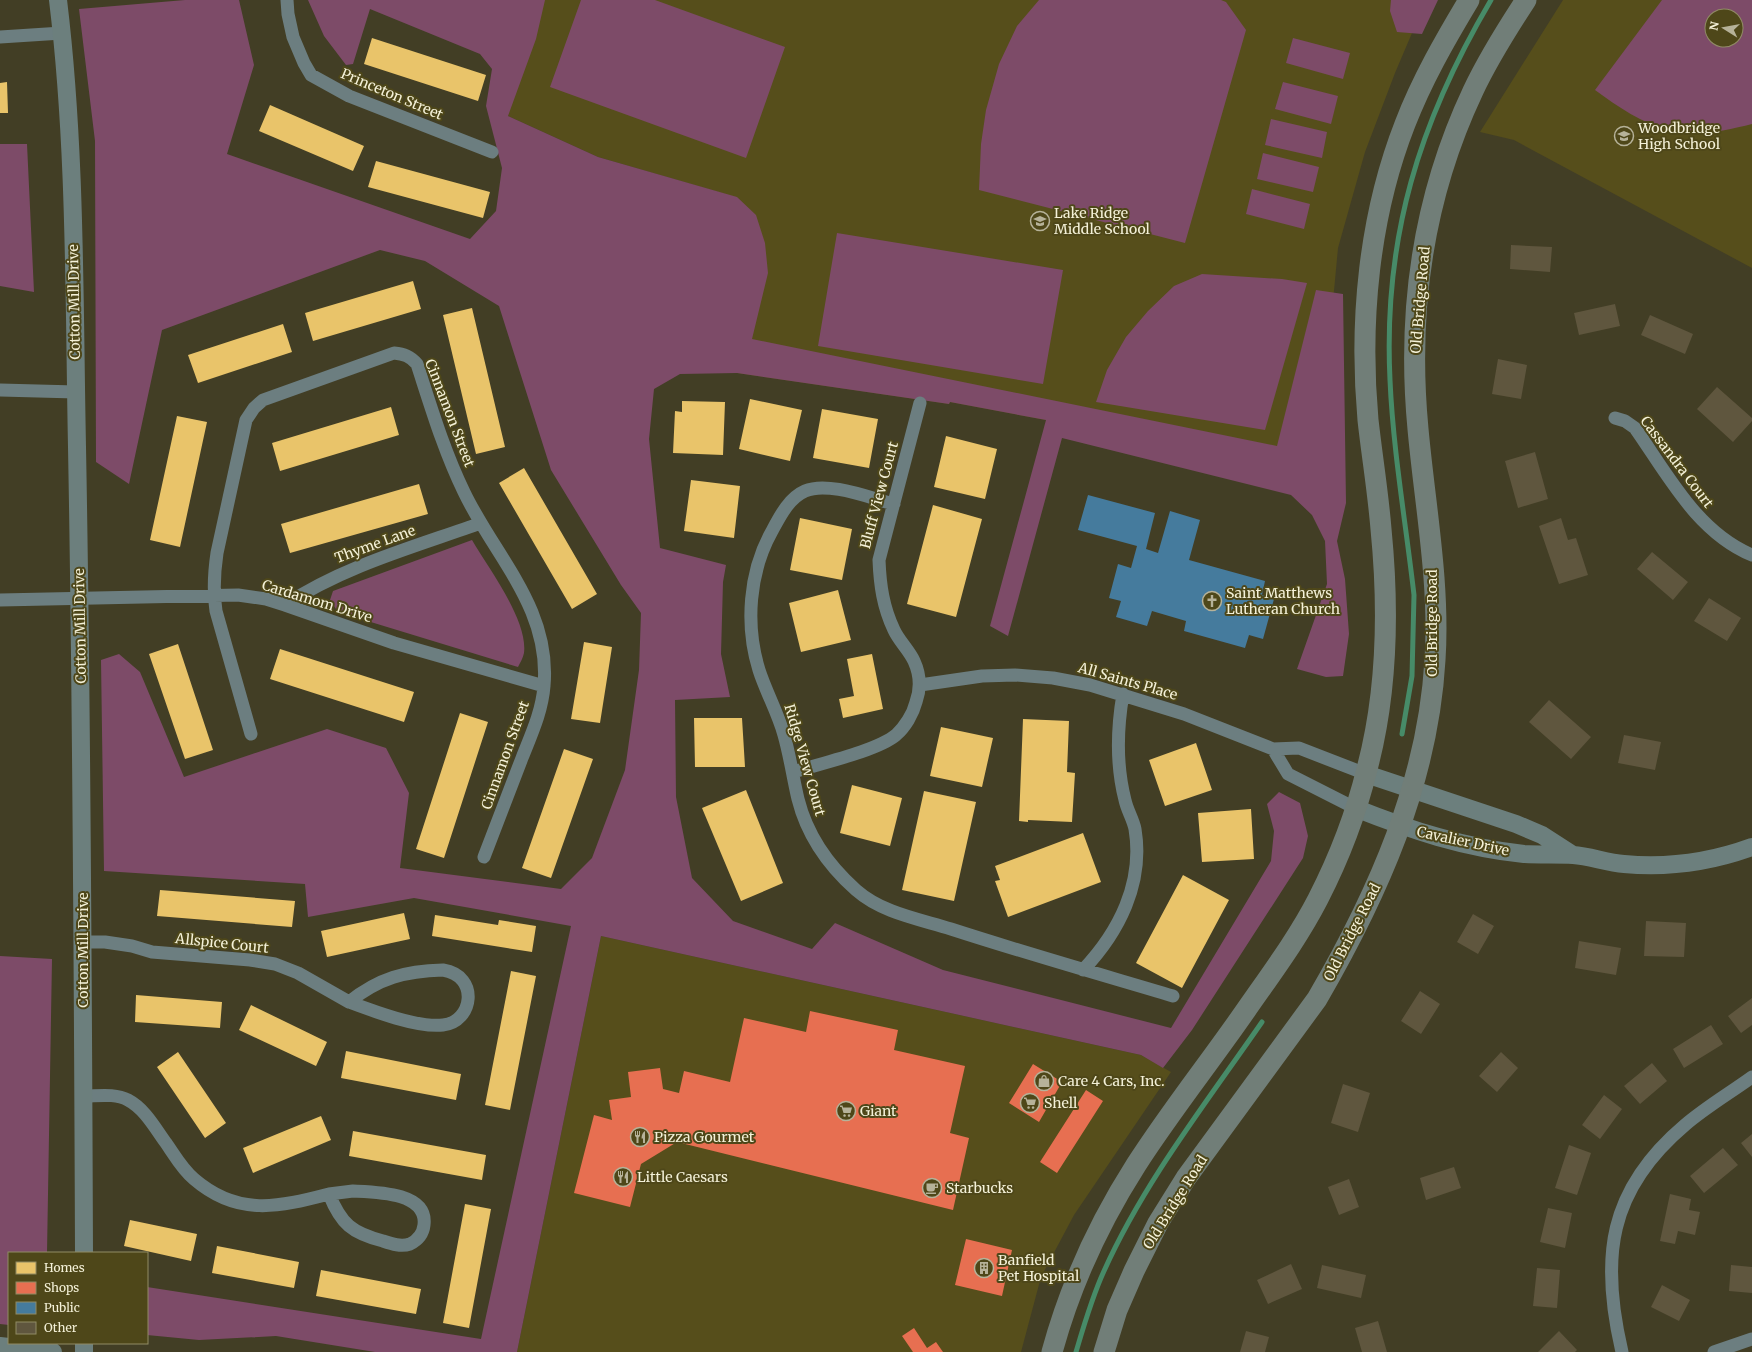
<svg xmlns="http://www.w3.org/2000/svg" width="1752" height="1352" font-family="Merriweather,serif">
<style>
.built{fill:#564e1b;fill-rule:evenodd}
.green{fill:#7d4b68;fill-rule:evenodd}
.homes{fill:#e9c46a}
.shops{fill:#e76f51}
.public{fill:#457b9d}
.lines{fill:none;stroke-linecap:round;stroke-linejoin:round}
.stream{stroke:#478b68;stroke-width:5}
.building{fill:#5f563e}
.street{stroke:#6c7e80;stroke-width:13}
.secondary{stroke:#6c7f7d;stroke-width:18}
.primary{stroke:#717e78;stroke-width:21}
.labels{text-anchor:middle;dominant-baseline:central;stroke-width:4;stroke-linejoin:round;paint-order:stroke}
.street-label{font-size:14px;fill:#f4f1d8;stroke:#4e4719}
.poi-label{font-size:14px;fill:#f4f1d8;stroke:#4e4719;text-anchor:start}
</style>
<rect width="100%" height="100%" fill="#423e25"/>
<path class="built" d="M 519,0 L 1426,0 L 1395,73 L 1365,152 L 1338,248 L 1323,408 L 1322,472 L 950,402 L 949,404 L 737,373 L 725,194 L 598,157 L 508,116 Z
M 1563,0 L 1752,0 L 1752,268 L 1514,140 L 1480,132 ZM 1712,16 L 1736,16 L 1736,40 L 1712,40 Z
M 601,936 L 1141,1055 L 1171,1072 L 1074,1215 L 1041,1277 L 1021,1352 L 517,1352 Z"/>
<path class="green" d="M 185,0 L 239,0 L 254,65 L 227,154 L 470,239 L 496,211 L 502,168 L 486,106 L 492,69 L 480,54 L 370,9 L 353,64 L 346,65 L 324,36 L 308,0 L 545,0 L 536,39 L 508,116 L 598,157 L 737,197 L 756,215 L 765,243 L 768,273 L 752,339 L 1277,446 L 1316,290 L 1343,294 L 1346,503 L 1337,541 L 1345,579 L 1349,634 L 1343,676 L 1326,677 L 1297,669 L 1327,584 L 1325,541 L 1312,515 L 1291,495 L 1062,438 L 1008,636 L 990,626 L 1046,420 L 950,402 L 949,404 L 737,373 L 680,374 L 654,389 L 649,439 L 660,548 L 726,565 L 723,582 L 721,654 L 730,697 L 675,700 L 676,797 L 692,878 L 733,921 L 812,949 L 835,923 L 943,970 L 1171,1028 L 1271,861 L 1274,831 L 1267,804 L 1279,792 L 1300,803 L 1308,836 L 1303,858 L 1192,1030 L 1163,1068 L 1141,1055 L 601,936 L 517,1352 L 375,1352 L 276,1336 L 199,1340 L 147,1335 L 147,1287 L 481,1339 L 571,926 L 414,898 L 308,917 L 305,884 L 104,871 L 101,660 L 119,654 L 140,672 L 184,777 L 327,729 L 386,748 L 409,793 L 400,868 L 561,889 L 592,858 L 625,770 L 639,670 L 641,613 L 621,585 L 551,470 L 499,306 L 425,261 L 380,250 L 162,330 L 129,484 L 96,462 L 95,141 L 79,9 Z
M 581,0 L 655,0 L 785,47 L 746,158 L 550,87 Z
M 1039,0 L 1221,0 L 1226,2 L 1246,30 L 1185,243 L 979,190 L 981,144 L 986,110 L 999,64 L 1017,26 Z
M 1391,0 L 1438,0 L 1422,34 L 1397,32 L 1390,11 Z
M 1662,0 L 1752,0 L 1752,124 C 1728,130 1694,138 1670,131 C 1642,123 1618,107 1595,90 ZM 1712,16 L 1736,16 L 1736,40 L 1712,40 Z
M 1293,38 L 1350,53 L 1343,79 L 1286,63 Z
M 1283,82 L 1338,96 L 1331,124 L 1275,109 Z
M 1271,119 L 1327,132 L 1322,158 L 1265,145 Z
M 0,144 L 27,144 L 34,292 L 0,286 Z
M 1263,153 L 1319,167 L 1313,192 L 1257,179 Z
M 1252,189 L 1310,204 L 1304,229 L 1246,214 Z
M 837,233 L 1063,270 L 1043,384 L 818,346 Z
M 1202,274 L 1282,279 L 1307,283 L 1265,430 L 1096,402 L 1107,370 L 1126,337 L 1148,311 L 1174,286 Z
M 472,540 C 489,569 528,620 524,653 C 523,658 520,663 518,667 L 338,612 L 330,600 L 333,591 Z
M 0,956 L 52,959 L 47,1253 L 9,1253 L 9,1325 L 0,1324 Z"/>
<path class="homes" d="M 372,38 L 486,75 L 478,101 L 364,64 Z
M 7,82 L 8,113 L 0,113 L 0,83 Z
M 270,105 L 364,146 L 353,171 L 259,131 Z
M 376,161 L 490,192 L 483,218 L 368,187 Z
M 413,281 L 421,309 L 313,341 L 305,313 Z
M 472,308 L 505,447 L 476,454 L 443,315 Z
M 283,324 L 292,352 L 198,383 L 188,355 Z
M 750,399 L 802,410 L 790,461 L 739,449 Z
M 682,401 L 725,402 L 723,455 L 673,453 L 675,411 L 682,412 Z
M 391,407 L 399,435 L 280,471 L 272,443 Z
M 822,409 L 878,419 L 869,468 L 813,458 Z
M 177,416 L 207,422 L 180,547 L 150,540 Z
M 946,436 L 997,449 L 985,499 L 934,487 Z
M 524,468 L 597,594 L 572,609 L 499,483 Z
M 691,480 L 740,486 L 734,538 L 684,531 Z
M 419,484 L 428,514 L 290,553 L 281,524 Z
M 933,505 L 982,519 L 956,617 L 907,604 Z
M 800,518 L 852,529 L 842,580 L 790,570 Z
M 838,590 L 851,640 L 801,652 L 789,603 Z
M 584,642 L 612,647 L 600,723 L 571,719 Z
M 178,644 L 213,750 L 185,759 L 149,654 Z
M 280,649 L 414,692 L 404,722 L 270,679 Z
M 872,654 L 883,709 L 843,718 L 839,699 L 854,696 L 847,659 Z
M 460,713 L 488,722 L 444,858 L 416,849 Z
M 694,718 L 742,718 L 745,767 L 695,767 Z
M 1023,719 L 1069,721 L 1067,772 L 1075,773 L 1072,822 L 1028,820 L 1028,822 L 1019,821 Z
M 941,727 L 993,738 L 982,787 L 930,776 Z
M 1196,743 L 1212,790 L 1165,806 L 1149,760 Z
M 564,749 L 593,759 L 551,878 L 522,868 Z
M 852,785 L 902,798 L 890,846 L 840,833 Z
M 746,790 L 783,883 L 741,901 L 702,808 Z
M 924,791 L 976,802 L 954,901 L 902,890 Z
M 1251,809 L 1254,859 L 1202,862 L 1198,813 Z
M 1083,833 L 1101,882 L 1008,917 L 995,881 L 1000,880 L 995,866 Z
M 1183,875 L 1229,900 L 1182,988 L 1136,963 Z
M 160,890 L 295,901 L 292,927 L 157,916 Z
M 404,913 L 410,939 L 327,957 L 321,931 Z
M 435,915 L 498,925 L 499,920 L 536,926 L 532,952 L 432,936 Z
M 511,971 L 536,976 L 510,1110 L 485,1105 Z
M 136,995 L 222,1002 L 220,1028 L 135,1022 Z
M 251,1005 L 327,1042 L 316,1066 L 239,1030 Z
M 346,1051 L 461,1074 L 456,1100 L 341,1078 Z
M 178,1052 L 226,1123 L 205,1138 L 157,1067 Z
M 321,1116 L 331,1140 L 253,1173 L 243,1148 Z
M 353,1131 L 486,1155 L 482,1180 L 349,1156 Z
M 465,1204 L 491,1209 L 469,1328 L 443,1323 Z
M 130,1220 L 197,1234 L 191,1261 L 124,1246 Z
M 217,1246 L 299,1262 L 294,1288 L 212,1273 Z
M 321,1270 L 421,1289 L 416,1314 L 316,1296 Z"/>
<path class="shops" d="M 810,1011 L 898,1030 L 894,1050 L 965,1066 L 950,1133 L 969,1138 L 953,1210 L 677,1142 L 641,1164 L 630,1207 L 574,1193 L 594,1115 L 612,1120 L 609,1100 L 631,1097 L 628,1072 L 660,1068 L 663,1089 L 679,1093 L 684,1071 L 730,1082 L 744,1018 L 806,1032 Z
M 1033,1064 L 1062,1082 L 1039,1122 L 1009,1103 Z
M 1086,1090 L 1103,1101 L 1057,1173 L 1040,1162 Z
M 966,1239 L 1012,1250 L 1002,1296 L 955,1285 Z
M 914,1328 L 927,1348 L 936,1342 L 943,1352 L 913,1352 L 902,1336 Z"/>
<path class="public" d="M 1088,495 L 1155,513 L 1146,549 L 1158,553 L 1170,511 L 1200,520 L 1189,560 L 1265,581 L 1262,595 L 1274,599 L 1263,639 L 1249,635 L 1245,648 L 1184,631 L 1186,621 L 1152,611 L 1147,626 L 1116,617 L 1121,601 L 1109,598 L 1118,564 L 1131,568 L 1137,546 L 1078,530 Z"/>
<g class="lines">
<path class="stream" d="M 1402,734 L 1412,676 L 1414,595 C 1406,525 1393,450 1390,380 C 1383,238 1419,122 1491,0
M 1076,1352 C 1084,1325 1092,1297 1104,1271 C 1144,1182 1206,1103 1262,1022"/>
</g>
<path class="building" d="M 1511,245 L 1552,247 L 1550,272 L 1510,269 Z
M 1615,304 L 1620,326 L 1579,335 L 1574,313 Z
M 1650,315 L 1693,334 L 1685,354 L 1641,335 Z
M 1498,359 L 1527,365 L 1521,399 L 1492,394 Z
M 1717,387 L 1752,418 L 1752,421 L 1733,442 L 1697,409 Z
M 1535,452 L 1548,499 L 1518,508 L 1505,461 Z
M 1561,518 L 1568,540 L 1576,538 L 1588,575 L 1559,584 L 1539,526 Z
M 1652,552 L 1688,582 L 1673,600 L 1637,569 Z
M 1709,598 L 1741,618 L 1727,641 L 1694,621 Z
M 1549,700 L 1591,737 L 1571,759 L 1529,722 Z
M 1624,735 L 1661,742 L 1655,770 L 1618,763 Z
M 1473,914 L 1494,926 L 1478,954 L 1457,942 Z
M 1646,921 L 1686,923 L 1684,957 L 1644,956 Z
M 1579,941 L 1621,948 L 1616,975 L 1575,968 Z
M 1420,991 L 1440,1004 L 1421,1034 L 1401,1021 Z
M 1752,998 L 1752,1025 L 1741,1033 L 1728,1016 Z
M 1711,1025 L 1723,1044 L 1684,1068 L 1673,1049 Z
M 1501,1052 L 1518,1068 L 1497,1092 L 1479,1076 Z
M 1652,1063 L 1667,1081 L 1640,1104 L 1624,1086 Z
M 1343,1084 L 1370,1093 L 1358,1132 L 1331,1123 Z
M 1604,1095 L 1622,1109 L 1600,1139 L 1582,1125 Z
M 1752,1134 L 1752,1157 L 1741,1143 Z
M 1569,1145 L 1591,1153 L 1577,1195 L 1555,1188 Z
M 1723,1148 L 1738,1165 L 1704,1193 L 1690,1176 Z
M 1454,1167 L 1461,1188 L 1426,1200 L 1420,1178 Z
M 1349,1179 L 1359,1207 L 1339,1215 L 1328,1187 Z
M 1670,1194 L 1691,1199 L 1689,1210 L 1700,1212 L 1695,1235 L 1678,1231 L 1675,1244 L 1660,1241 Z
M 1548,1208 L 1572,1213 L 1565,1248 L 1540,1242 Z
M 1291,1264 L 1302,1289 L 1268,1304 L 1257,1280 Z
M 1322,1265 L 1366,1275 L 1361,1298 L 1317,1288 Z
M 1731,1265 L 1752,1267 L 1752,1293 L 1729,1291 Z
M 1537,1268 L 1560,1270 L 1557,1308 L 1533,1306 Z
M 1662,1285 L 1690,1300 L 1679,1321 L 1651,1307 Z
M 1378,1321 L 1387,1352 L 1362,1352 L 1355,1328 Z
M 1246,1331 L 1269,1337 L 1265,1352 L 1240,1352 Z
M 1559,1331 L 1577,1350 L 1575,1352 L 1538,1352 Z"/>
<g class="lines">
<path class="street" d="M 287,0 L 288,14 L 293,37 L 304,63 L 311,75 L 349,96 L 492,152
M 0,37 L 62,33
M 0,390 L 76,392
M 1615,418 L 1625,421 L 1635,428 C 1668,475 1697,532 1752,555
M 894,504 C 870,498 828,481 805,491 C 789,498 780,516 772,531 C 749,572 745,625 759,670 C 766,692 778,713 784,735 C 790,756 793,778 798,799 C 807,835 829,866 856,890 C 882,913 919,919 951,929 C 1025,953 1099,974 1173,996
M 0,600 L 238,595 L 266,599 L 285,605 L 394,643 L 544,686
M 285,605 C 344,566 414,547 481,523
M 920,685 L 982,676 L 1015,675 L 1053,678 L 1090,685 L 1184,714 L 1273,749 L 1299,748 L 1366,774
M 251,734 L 216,611 C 213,591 214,573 217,553 L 246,420 L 254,408 L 263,400 L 394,353 C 404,354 410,356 417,364 C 431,407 444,451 464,492 C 495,557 551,608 544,686 C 542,712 531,735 522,758 C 509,791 497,824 484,857
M 1273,749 L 1288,774 L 1355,808
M 793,772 C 818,764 877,751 896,735 C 905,727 913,714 916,702 C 921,688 920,674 914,661 C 909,650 899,641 894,630 C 883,607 880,585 879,560 L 920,403
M 83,942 L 105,942 L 132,946 L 152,952 L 250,960 L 275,964 L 298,973 L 349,1002
M 443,970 C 480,976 473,1022 443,1025 C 418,1028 373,1011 349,1002 C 379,978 405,971 443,970 Z
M 1083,970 C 1119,932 1144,883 1135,829 C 1133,819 1127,810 1125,800 C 1116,765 1117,729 1123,694
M 83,1096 C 98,1096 115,1093 128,1100 C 145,1109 155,1128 166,1143 C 175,1156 182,1169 194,1179 C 238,1217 279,1207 329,1194
M 353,1191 C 375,1192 428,1192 424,1225 C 423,1234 418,1240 410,1244 C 401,1247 392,1244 383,1241 C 352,1233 341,1224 329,1194 Z
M 1622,1352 C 1600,1258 1608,1190 1685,1125 C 1706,1107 1730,1093 1752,1077
M 1714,1352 L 1752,1339"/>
<path class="secondary" d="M 58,0 C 76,148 74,298 77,447 C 82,715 83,984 84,1253
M 1366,774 L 1516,824 L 1542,835 L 1573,855
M 1355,808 C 1410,830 1465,848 1524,854 C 1540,855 1557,854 1573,855 C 1590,856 1607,863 1624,864 C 1667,868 1711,862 1752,847
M 84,1343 L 84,1352
M 0,1346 L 53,1352"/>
<path class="primary" d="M 1052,1352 C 1070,1286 1099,1223 1136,1165 C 1170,1112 1210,1062 1246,1010 C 1271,974 1298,938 1318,899 C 1339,858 1356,814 1367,769 C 1388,690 1389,610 1381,529 C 1378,492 1372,456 1368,420 C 1359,321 1369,216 1405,124 C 1422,80 1445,40 1469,0
M 1104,1352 L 1117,1310 L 1134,1271 L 1158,1223 L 1186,1178 L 1317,999 C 1378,894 1428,782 1435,660 C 1440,583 1425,506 1418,429 C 1407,313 1423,197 1473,91 C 1488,59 1507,29 1526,0"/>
</g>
<defs>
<g id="school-ring" transform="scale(1)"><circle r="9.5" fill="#4e4719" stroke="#b6b299" stroke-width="1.5"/><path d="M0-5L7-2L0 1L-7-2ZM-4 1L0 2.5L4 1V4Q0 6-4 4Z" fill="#b6b299"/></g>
<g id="church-ring" transform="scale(1)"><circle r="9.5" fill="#4e4719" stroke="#b6b299" stroke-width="1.5"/><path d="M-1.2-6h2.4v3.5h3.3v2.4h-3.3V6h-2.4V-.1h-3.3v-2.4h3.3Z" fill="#b6b299"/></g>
<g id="shop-ring" transform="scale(1)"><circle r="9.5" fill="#4e4719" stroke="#b6b299" stroke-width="1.5"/><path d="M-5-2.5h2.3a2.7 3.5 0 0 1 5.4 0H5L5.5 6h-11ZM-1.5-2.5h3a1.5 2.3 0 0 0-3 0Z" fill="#b6b299"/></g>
<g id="supermarket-ring" transform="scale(1)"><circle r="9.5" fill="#4e4719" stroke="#b6b299" stroke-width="1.5"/><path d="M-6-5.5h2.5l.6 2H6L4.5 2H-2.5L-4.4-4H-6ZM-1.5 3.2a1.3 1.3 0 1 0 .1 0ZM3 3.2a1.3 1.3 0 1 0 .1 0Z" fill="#b6b299"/></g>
<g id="restaurant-ring" transform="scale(1)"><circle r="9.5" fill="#4e4719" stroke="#b6b299" stroke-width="1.5"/><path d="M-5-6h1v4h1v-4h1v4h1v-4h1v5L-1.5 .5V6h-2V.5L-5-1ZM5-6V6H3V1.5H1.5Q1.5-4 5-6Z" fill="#b6b299"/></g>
<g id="cafe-ring" transform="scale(1)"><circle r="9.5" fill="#4e4719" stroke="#b6b299" stroke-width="1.5"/><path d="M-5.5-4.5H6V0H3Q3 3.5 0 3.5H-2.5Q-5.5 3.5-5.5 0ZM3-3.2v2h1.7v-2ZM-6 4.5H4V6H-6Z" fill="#b6b299"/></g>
<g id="building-ring" transform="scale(1)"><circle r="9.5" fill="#4e4719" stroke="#b6b299" stroke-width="1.5"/><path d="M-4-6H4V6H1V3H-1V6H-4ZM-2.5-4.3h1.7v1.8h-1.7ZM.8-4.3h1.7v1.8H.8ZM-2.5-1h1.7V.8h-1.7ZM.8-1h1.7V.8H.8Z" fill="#b6b299"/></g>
</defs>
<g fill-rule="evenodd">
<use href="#school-ring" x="1624" y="136"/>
<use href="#school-ring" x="1040" y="221"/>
<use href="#church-ring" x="1212" y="601"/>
<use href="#shop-ring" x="1044" y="1081"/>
<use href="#supermarket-ring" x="1030" y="1103"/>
<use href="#supermarket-ring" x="846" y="1111"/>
<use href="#restaurant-ring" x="640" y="1137"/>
<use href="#restaurant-ring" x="623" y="1177"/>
<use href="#cafe-ring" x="932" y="1188"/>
<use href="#building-ring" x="984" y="1268"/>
</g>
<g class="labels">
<g class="street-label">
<text transform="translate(392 94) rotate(23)">Princeton Street</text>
<text transform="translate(1420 300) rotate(-85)">Old Bridge Road</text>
<text transform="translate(74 302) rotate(-91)">Cotton Mill Drive</text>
<text transform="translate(450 413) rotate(69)">Cinnamon Street</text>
<text transform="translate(1677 462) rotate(53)">Cassandra Court</text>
<text transform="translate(879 495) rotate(-75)">Bluff View Court</text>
<text transform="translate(375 544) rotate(-20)">Thyme Lane</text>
<text transform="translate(317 601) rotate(17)">Cardamom Drive</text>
<text transform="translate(1432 623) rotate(-90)">Old Bridge Road</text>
<text transform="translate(80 626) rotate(-91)">Cotton Mill Drive</text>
<text transform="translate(1128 681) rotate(16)">All Saints Place</text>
<text transform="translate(505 755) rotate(-70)">Cinnamon Street</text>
<text transform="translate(805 760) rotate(74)">Ridge View Court</text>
<text transform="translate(1463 841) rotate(12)">Cavalier Drive</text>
<text transform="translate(1352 932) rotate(-63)">Old Bridge Road</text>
<text transform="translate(222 943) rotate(6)">Allspice Court</text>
<text transform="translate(83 950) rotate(-90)">Cotton Mill Drive</text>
<text transform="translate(1175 1202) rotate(-58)">Old Bridge Road</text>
</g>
<g class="poi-label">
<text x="1638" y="128">Woodbridge<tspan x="1638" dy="16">High School</tspan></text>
<text x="1054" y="213">Lake Ridge<tspan x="1054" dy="16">Middle School</tspan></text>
<text x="1226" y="593">Saint Matthews<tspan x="1226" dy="16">Lutheran Church</tspan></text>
<text x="1058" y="1081">Care 4 Cars, Inc.</text>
<text x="1044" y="1103">Shell</text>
<text x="860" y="1111">Giant</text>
<text x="654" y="1137">Pizza Gourmet</text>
<text x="637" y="1177">Little Caesars</text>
<text x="946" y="1188">Starbucks</text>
<text x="998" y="1260">Banfield<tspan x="998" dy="16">Pet Hospital</tspan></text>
</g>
</g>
<rect x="8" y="1252" width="140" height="92" fill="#4e4719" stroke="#908b65"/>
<rect x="16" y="1262" width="20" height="12" fill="#e9c46a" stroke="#908b65"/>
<text x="44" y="1272" font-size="12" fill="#f4f1d8">Homes</text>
<rect x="16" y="1282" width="20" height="12" fill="#e76f51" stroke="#908b65"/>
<text x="44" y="1292" font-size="12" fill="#f4f1d8">Shops</text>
<rect x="16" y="1302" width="20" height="12" fill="#457b9d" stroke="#908b65"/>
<text x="44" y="1312" font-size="12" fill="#f4f1d8">Public</text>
<rect x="16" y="1322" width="20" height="12" fill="#5f563e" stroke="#908b65"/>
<text x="44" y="1332" font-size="12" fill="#f4f1d8">Other</text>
<g transform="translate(1724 28) rotate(281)"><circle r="19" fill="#4e4719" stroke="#908b65"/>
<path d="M0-3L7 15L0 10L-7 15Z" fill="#b6b299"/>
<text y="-6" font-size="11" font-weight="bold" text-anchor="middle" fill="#f4f1d8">N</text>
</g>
</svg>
